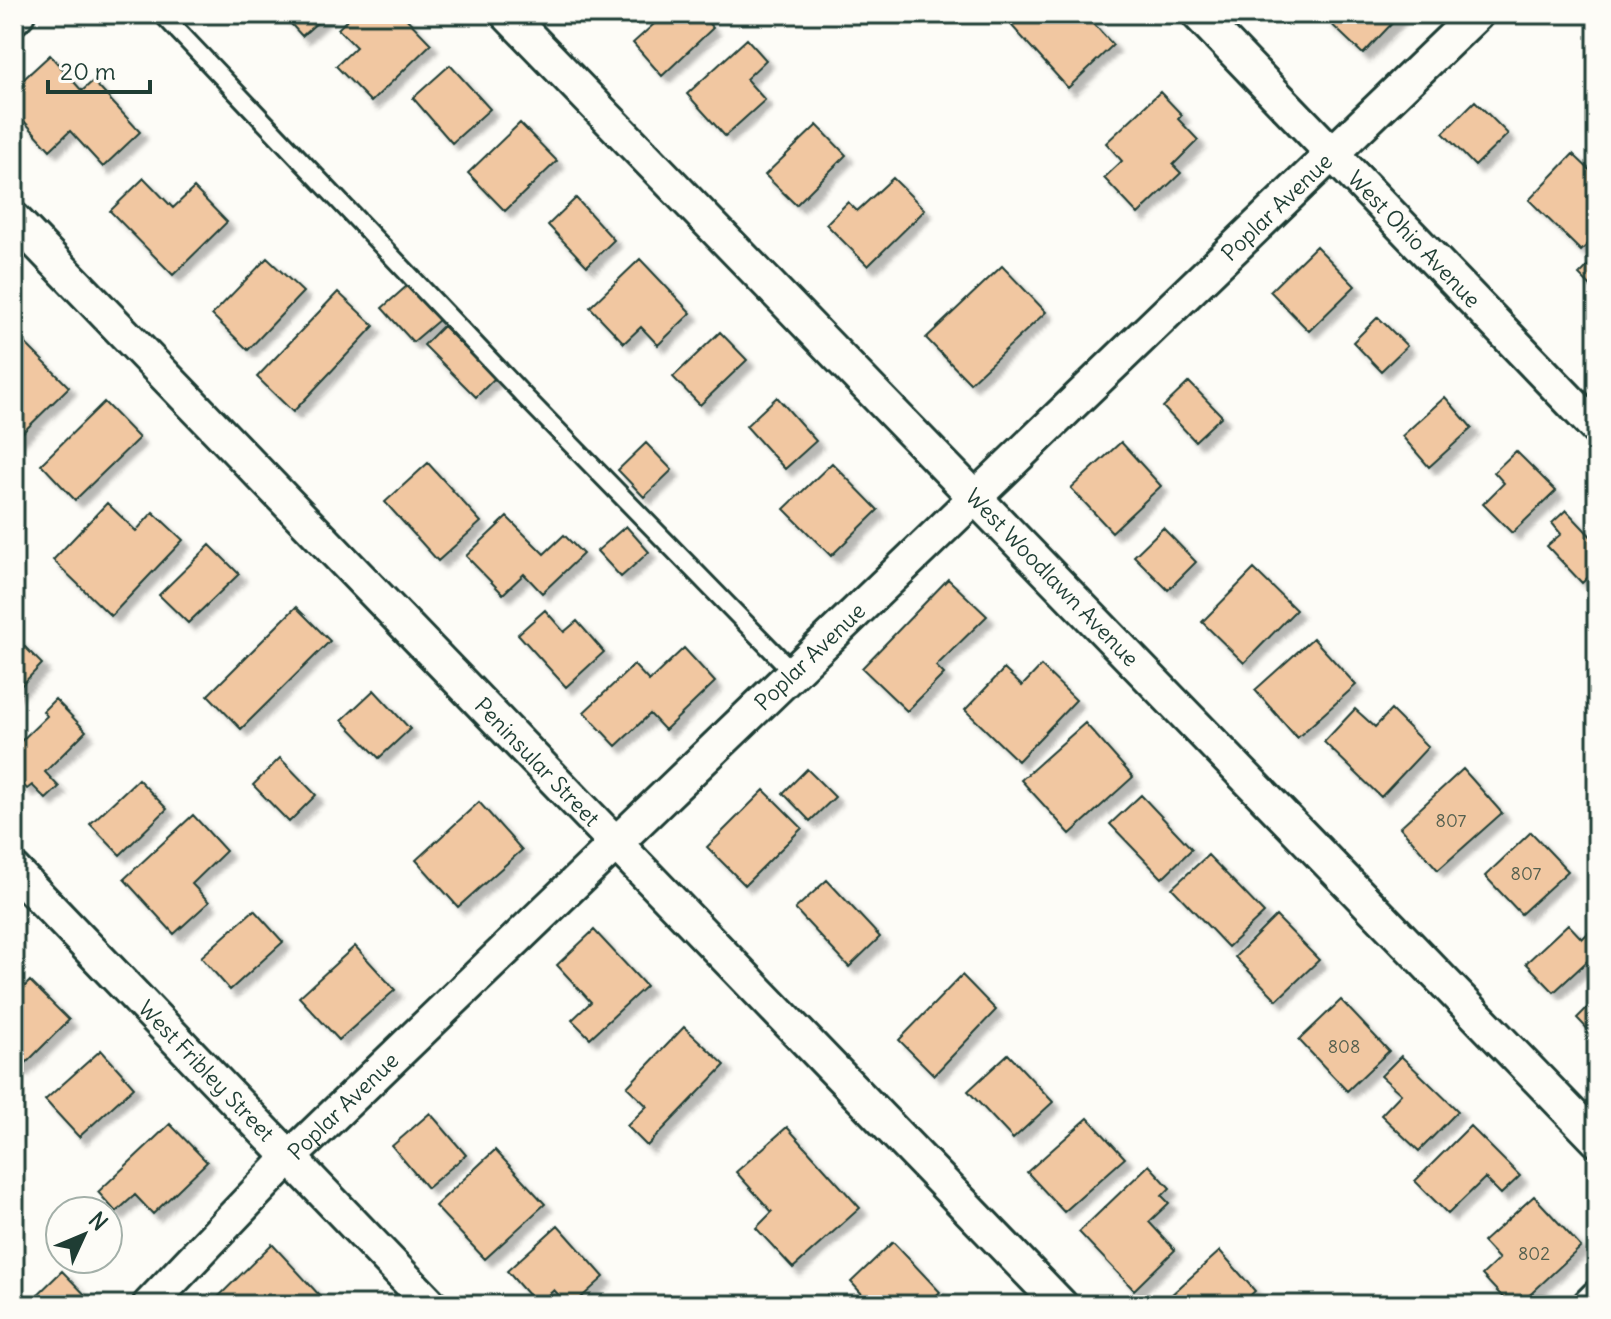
<svg xmlns="http://www.w3.org/2000/svg" width="1611" height="1319" font-family="Delius,sans-serif">
<style>
.building{fill:#f1c7a1;stroke:#1f3d34;stroke-width:2;filter:url(#shadow)}
.lines{fill:none;stroke-linecap:round;stroke-linejoin:round}
.lane-casing{stroke:#1f3d34;stroke-width:22}
.street-casing{stroke:#1f3d34;stroke-width:38}
.lane{stroke:#fdfcf7;stroke-width:16}
.street{stroke:#fdfcf7;stroke-width:32}
.labels{text-anchor:middle;dominant-baseline:central;stroke-width:7;stroke-linejoin:round;paint-order:stroke}
.number-label{font-size:18px;fill:#54604f}
.street-label{font-size:22px;fill:#1f3d34;stroke:#fdfcf7}
</style>
<defs>
<filter id="shadow"><feDropShadow dx="7" dy="7" stdDeviation="2" flood-color="#0004"/></filter>
</defs>
<rect width="100%" height="100%" fill="#fdfcf7"/>
<filter id="ink" filterUnits="userSpaceOnUse"><feTurbulence type="fractalNoise" baseFrequency=".0125" numOctaves="2"/><feDisplacementMap in="SourceGraphic" scale="16" xChannelSelector="R" yChannelSelector="G"/><feConvolveMatrix kernelMatrix="1 2 1 2 8 2 1 2 1" color-interpolation-filters="sRGB"/></filter>
<g filter="url(#ink)">
<path class="building" d="M 282,14 L 327,14 L 302,36 Z
M 353,14 L 402,14 L 431,44 L 371,102 L 336,66 L 356,47 L 338,29 Z
M 665,14 L 700,14 L 713,28 L 662,76 L 633,43 Z
M 1025,14 L 1085,14 L 1113,45 L 1068,88 L 1012,26 Z
M 1330,14 L 1401,14 L 1363,54 L 1326,19 Z
M 747,39 L 766,60 L 746,79 L 765,100 L 725,136 L 687,94 Z
M 50,55 L 82,91 L 93,81 L 140,132 L 103,167 L 70,131 L 50,150 L 14,110 L 14,88 Z
M 450,65 L 490,109 L 452,143 L 413,98 Z
M 1160,92 L 1182,115 L 1178,119 L 1198,140 L 1173,165 L 1181,173 L 1138,214 L 1104,178 L 1122,161 L 1106,143 Z
M 1475,101 L 1508,134 L 1475,166 L 1443,133 Z
M 520,123 L 557,161 L 505,211 L 468,173 Z
M 817,125 L 846,155 L 796,205 L 765,175 Z
M 1573,154 L 1597,177 L 1597,200 L 1594,203 L 1597,206 L 1597,235 L 1581,251 L 1529,200 Z
M 144,178 L 173,208 L 194,188 L 227,222 L 173,275 L 110,211 Z
M 893,178 L 925,210 L 868,266 L 826,224 L 848,202 L 857,211 Z
M 576,198 L 614,240 L 587,266 L 548,225 Z
M 1316,246 L 1355,286 L 1309,331 L 1270,291 Z
M 1597,257 L 1597,293 L 1579,275 Z
M 267,258 L 303,292 L 248,350 L 212,315 Z
M 640,259 L 691,313 L 658,345 L 641,327 L 624,343 L 590,307 Z
M 1002,266 L 1046,312 L 970,383 L 926,338 Z
M 408,285 L 439,320 L 413,342 L 382,308 Z
M 338,292 L 374,326 L 293,412 L 257,377 Z
M 1378,317 L 1407,346 L 1381,371 L 1353,342 Z
M 443,326 L 495,378 L 476,397 L 424,345 Z
M 720,332 L 747,360 L 700,405 L 673,377 Z
M 21,339 L 69,387 L 14,441 L 14,346 Z
M 1189,382 L 1222,416 L 1195,441 L 1163,407 Z
M 777,397 L 816,441 L 785,469 L 746,426 Z
M 1445,397 L 1472,428 L 1429,467 L 1402,436 Z
M 104,402 L 139,438 L 75,500 L 41,464 Z
M 1121,442 L 1161,486 L 1112,532 L 1071,488 Z
M 646,443 L 672,470 L 644,497 L 618,470 Z
M 1516,451 L 1556,491 L 1512,533 L 1483,504 L 1504,483 L 1494,472 Z
M 428,463 L 481,522 L 438,561 L 385,502 Z
M 832,463 L 878,510 L 831,556 L 784,509 Z
M 107,503 L 136,531 L 153,512 L 183,540 L 111,616 L 53,560 Z
M 1566,510 L 1597,543 L 1597,569 L 1582,583 L 1547,546 L 1561,534 L 1552,523 Z
M 507,517 L 544,554 L 564,535 L 583,554 L 542,593 L 524,574 L 503,594 L 466,556 Z
M 626,526 L 649,552 L 621,577 L 597,551 Z
M 1163,528 L 1196,562 L 1168,590 L 1134,556 Z
M 210,545 L 239,574 L 188,623 L 159,595 Z
M 1254,569 L 1296,610 L 1244,663 L 1202,622 Z
M 948,579 L 987,616 L 936,666 L 944,674 L 907,711 L 862,668 Z
M 296,607 L 330,641 L 241,729 L 208,695 Z
M 545,610 L 564,632 L 577,621 L 604,652 L 566,687 L 518,634 Z
M 14,636 L 42,664 L 14,693 Z
M 1313,638 L 1356,685 L 1297,738 L 1255,690 Z
M 684,648 L 715,682 L 665,730 L 650,714 L 616,746 L 584,712 L 634,665 L 649,681 Z
M 1041,666 L 1076,700 L 1018,761 L 965,710 L 1004,669 L 1022,686 Z
M 374,690 L 410,729 L 379,758 L 342,720 Z
M 55,699 L 86,731 L 45,772 L 59,787 L 46,799 L 32,785 L 27,789 L 15,776 L 20,771 L 14,764 L 14,748 L 47,716 L 43,711 Z
M 1355,709 L 1375,727 L 1391,710 L 1428,747 L 1381,797 L 1324,742 Z
M 1085,723 L 1133,777 L 1070,834 L 1021,780 Z
M 280,758 L 316,795 L 289,822 L 253,785 Z
M 807,769 L 835,797 L 810,821 L 783,793 Z
M 1463,769 L 1502,813 L 1438,870 L 1400,827 Z
M 138,779 L 167,809 L 120,855 L 90,824 Z
M 764,790 L 802,828 L 745,885 L 707,847 Z
M 1141,795 L 1192,849 L 1162,878 L 1110,824 Z
M 479,802 L 522,850 L 458,907 L 416,860 Z
M 193,815 L 226,851 L 192,884 L 209,902 L 174,934 L 124,879 Z
M 1531,832 L 1568,871 L 1521,914 L 1485,876 Z
M 1208,855 L 1264,913 L 1228,947 L 1172,888 Z
M 827,880 L 880,937 L 849,967 L 795,909 Z
M 254,910 L 283,942 L 230,990 L 201,957 Z
M 1276,916 L 1319,960 L 1277,1000 L 1235,957 Z
M 1568,924 L 1582,939 L 1597,924 L 1597,952 L 1554,992 L 1526,963 Z
M 594,930 L 646,986 L 590,1038 L 572,1020 L 591,1002 L 557,965 Z
M 355,946 L 395,990 L 339,1040 L 299,997 Z
M 962,975 L 996,1010 L 934,1075 L 899,1040 Z
M 30,981 L 69,1020 L 20,1069 L 14,1063 L 14,997 Z
M 1597,998 L 1597,1039 L 1577,1018 Z
M 1341,1000 L 1389,1051 L 1347,1091 L 1299,1040 Z
M 684,1027 L 725,1065 L 647,1146 L 627,1126 L 647,1106 L 627,1087 Z
M 101,1050 L 134,1087 L 79,1137 L 45,1100 Z
M 1008,1054 L 1053,1102 L 1013,1139 L 968,1091 Z
M 1401,1056 L 1458,1111 L 1419,1151 L 1381,1115 L 1401,1094 L 1381,1076 Z
M 430,1113 L 466,1155 L 427,1188 L 392,1146 Z
M 1088,1118 L 1125,1158 L 1064,1212 L 1027,1172 Z
M 170,1124 L 207,1162 L 153,1214 L 135,1195 L 116,1212 L 98,1192 Z
M 1470,1126 L 1520,1176 L 1501,1194 L 1485,1178 L 1448,1214 L 1415,1181 Z
M 787,1127 L 860,1208 L 793,1268 L 756,1228 L 772,1212 L 736,1172 Z
M 495,1150 L 545,1204 L 485,1259 L 435,1206 Z
M 1149,1165 L 1170,1188 L 1162,1196 L 1169,1203 L 1149,1222 L 1175,1250 L 1134,1290 L 1079,1232 Z
M 1534,1196 L 1581,1247 L 1519,1305 L 1510,1305 L 1482,1275 L 1499,1259 L 1483,1242 Z
M 558,1225 L 604,1277 L 573,1305 L 568,1305 L 554,1290 L 537,1305 L 507,1271 Z
M 893,1242 L 940,1292 L 926,1305 L 872,1305 L 851,1282 Z
M 272,1244 L 321,1297 L 312,1305 L 249,1305 L 246,1301 L 242,1305 L 210,1305 Z
M 1220,1251 L 1255,1291 L 1240,1305 L 1160,1305 Z
M 62,1271 L 95,1305 L 27,1305 Z"/>
<g class="lines">
<g class="lane-casing">
<path id="lane" d="M 162,14 L 527,399 L 794,673"/>
</g>
<g class="street-casing">
<g id="street">
<path id="s1" d="M 507,14 L 1597,1140"/>
<path id="s2" d="M 1198,14 L 1597,429"/>
<path d="M 14,18 L 18,14"/>
<path id="s3" d="M 14,219 L 1061,1305"/>
<path id="s4" d="M 14,870 L 431,1305"/>
<path id="s5" d="M 149,1305 L 289,1158 L 1477,14"/>
<path d="M 1589,1305 L 1597,1297"/>
</g>
</g>
<use href="#lane" class="lane"/>
<use href="#street" class="street"/>
</g>
</g>
<g class="labels">
<g class="number-label">
<text x="1451" y="820">807</text>
<text x="1526" y="873">807</text>
<text x="1344" y="1046">808</text>
<text x="1534" y="1253">802</text>
</g>
<g class="street-label">
<text stroke="none"><textPath href="#s5" startOffset="1574">Poplar Avenue</textPath></text>
<text stroke="none"><textPath href="#s2" startOffset="312">West Ohio Avenue</textPath></text>
<text stroke="none"><textPath href="#s1" startOffset="784">West Woodlawn Avenue</textPath></text>
<text stroke="none"><textPath href="#s5" startOffset="926">Poplar Avenue</textPath></text>
<text stroke="none"><textPath href="#s3" startOffset="754">Peninsular Street</textPath></text>
<text stroke="none"><textPath href="#s4" startOffset="278">West Fribley Street</textPath></text>
<text stroke="none"><textPath href="#s5" startOffset="278">Poplar Avenue</textPath></text>
</g>
</g>
<rect width="1611" height="1319" fill="none" stroke="#fdfcf7" stroke-width="48"/>
<rect x="24" y="24" width="1563" height="1271" fill="none" stroke="#1f3d34" stroke-width="3" filter="url(#ink)"/>
<g transform="translate(84 1235) rotate(46)"><circle r="38" fill="#fdfcf7" stroke="#a4b0a9" stroke-width="2"/>
<path d="M0-6L14 30L0 20L-14 30Z" fill="#1f3d34"/>
<text y="-12" font-size="22" font-weight="bold" text-anchor="middle" fill="#1f3d34">N</text>
</g>
<path d="M48 80v12h102v-12" fill="none" stroke="#1f3d34" stroke-width="4"/>
<text x="60" y="80" font-size="24" fill="#1f3d34" stroke="#fdfcf7" stroke-width="6" paint-order="stroke">20 m</text>
</svg>
